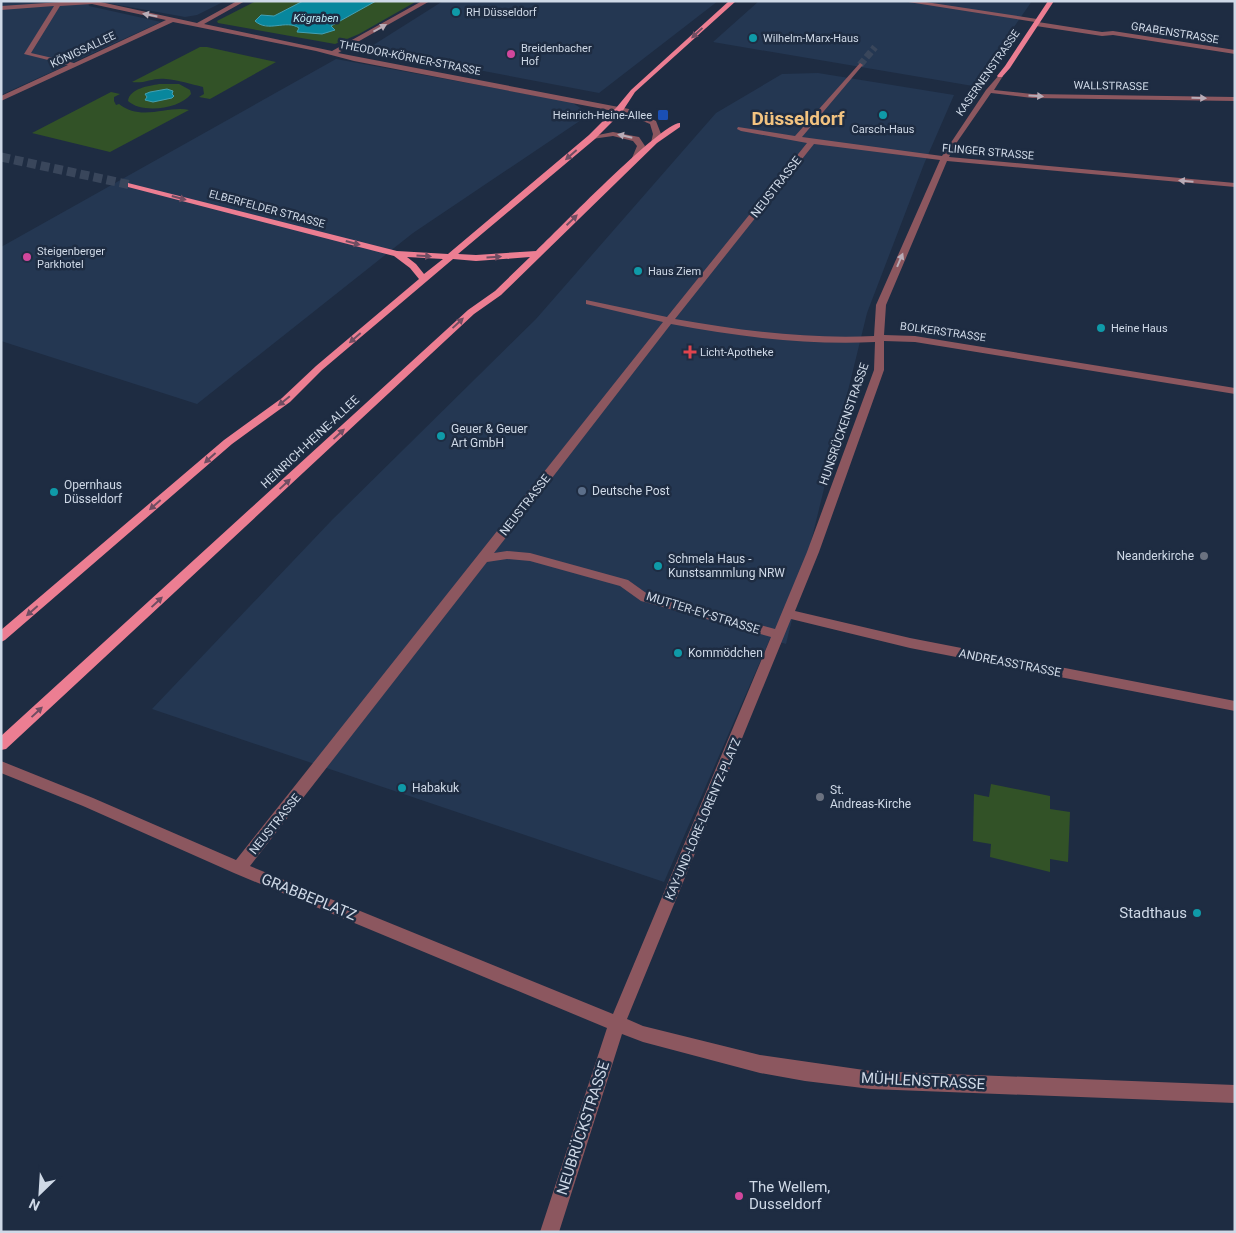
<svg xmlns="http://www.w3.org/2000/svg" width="1236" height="1233" font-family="Roboto,sans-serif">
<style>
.built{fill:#243752}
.green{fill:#325227}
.water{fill:#08879d;stroke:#44a0b3}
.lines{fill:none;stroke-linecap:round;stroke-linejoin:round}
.minor-tunnel{stroke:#39465b;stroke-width:7;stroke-dasharray:7 3;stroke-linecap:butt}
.major-tunnel{stroke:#39465b;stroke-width:9;stroke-dasharray:9 4.5;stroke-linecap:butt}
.minor{fill:#8c575f;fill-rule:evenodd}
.major{fill:#ec7e92;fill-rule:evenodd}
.oneway{fill:#b8acb7}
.oneway2{fill:#704d62}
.culture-dot{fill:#0f9aa8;stroke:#1e2c42;stroke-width:2}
.hotel-dot{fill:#d1479c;stroke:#1e2c42;stroke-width:2}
.transit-dot{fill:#1a4fb4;stroke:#1e2c42;stroke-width:2}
.health-dot{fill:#e0444e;stroke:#1e2c42;stroke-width:2}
.service-dot{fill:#5c6f8a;stroke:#1e2c42;stroke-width:2}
.worship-dot{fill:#6b7280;stroke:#1e2c42;stroke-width:2}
.labels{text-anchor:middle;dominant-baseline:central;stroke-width:5;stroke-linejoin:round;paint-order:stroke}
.far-poi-label{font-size:11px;fill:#cfd9e7;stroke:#1e2c42;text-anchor:start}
.far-water-label{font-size:11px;font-style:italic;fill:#bbebf6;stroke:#1e2c42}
.far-street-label{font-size:11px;fill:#cfd9e7;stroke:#1e2c42}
.street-label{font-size:12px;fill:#cfd9e7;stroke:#1e2c42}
.poi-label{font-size:12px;fill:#cfd9e7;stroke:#1e2c42;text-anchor:start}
.near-street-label{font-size:15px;fill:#cfd9e7;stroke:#1e2c42}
.near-poi-label{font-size:15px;fill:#cfd9e7;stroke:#1e2c42;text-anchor:end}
.far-town-label{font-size:19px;font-weight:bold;fill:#f2c380;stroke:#1e2c42}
</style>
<rect width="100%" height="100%" fill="#1e2c42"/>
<path class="built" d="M 1,1 L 88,1 L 89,6 L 161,22 L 1,95 Z
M 96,1 L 225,1 L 197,15 L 185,17 Z
M 443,1 L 718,1 L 599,93 L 367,49 Z
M 759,1 L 1032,1 L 973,86 L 713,42 Z
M 336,59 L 571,102 L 590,114 L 413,233 L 197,404 L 1,341 L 1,247 Z
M 818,73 L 954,95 L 924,164 L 867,313 L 786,644 L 770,639 L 664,882 L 152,709 L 332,520 L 536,319 L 716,113 L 782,74 Z"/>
<path class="green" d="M 256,1 L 417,1 L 359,34 L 335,44 L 218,23 L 217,21 Z
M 200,47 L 207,47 L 276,62 L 210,99 L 199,97 L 204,94 L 203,87 C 191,84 178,80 166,79 C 153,77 145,84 132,82 Z
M 159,84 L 179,84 L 190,90 L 191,94 C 180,109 142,114 128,101 C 130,88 149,86 159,84 Z
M 111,92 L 120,94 L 114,97 L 114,101 L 116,105 L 119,104 C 141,122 169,105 189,110 L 110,152 L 32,133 Z
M 991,784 L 1050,796 L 1050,809 L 1070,812 L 1068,862 L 1050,859 L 1050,872 L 990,857 L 991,844 L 973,841 L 974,794 L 989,797 Z"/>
<path class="water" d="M 303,1 L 376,1 L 331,26 L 335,30 L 322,34 L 297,32 L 299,28 C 286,19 268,33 255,21 L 261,15 L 274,16 Z
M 167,89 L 173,91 L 172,94 L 174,96 L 172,98 L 153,102 L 145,100 L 147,97 L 145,94 L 150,92 Z"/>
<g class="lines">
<path class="minor-tunnel" d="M 860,65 L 875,47"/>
<path class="major-tunnel" d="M 1,157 L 131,185"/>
<path class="minor" d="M 76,1 L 96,1 L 197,23 L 237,1 L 245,1 L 204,24 L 332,51 L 422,1 L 430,1 L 338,53 L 629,109 L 656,121 L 661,134 L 657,143 L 651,143 L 653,134 L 650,124 L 624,113 L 354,61 L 316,51 L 173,22 L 1,101 L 1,96 L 68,65 L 24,54 L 54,6 L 1,10 L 1,6 ZM 92,4 L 166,20 L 74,63 L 31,53 L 60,6 Z
M 902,1 L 919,1 L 1037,19 L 1040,21 L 1038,22 L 1102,32 L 1113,31 L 1235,50 L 1235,54 L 1113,35 L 1102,36 L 1036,26 L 1033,24 L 1035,22 Z
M 860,63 L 863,65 L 862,66 L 802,137 L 942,156 L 986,90 L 1000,74 L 1003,76 L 994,90 L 1032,94 L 1235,97 L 1235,101 L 1032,98 L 991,93 L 955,145 L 949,157 L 1235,183 L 1235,187 L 947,161 L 886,305 L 884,335 L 915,336 L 1235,388 L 1235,394 L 915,342 L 884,341 L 884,370 L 819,552 L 795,611 L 910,638 L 1235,701 L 1235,711 L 910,648 L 791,619 L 627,1019 L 643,1026 L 760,1055 L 871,1071 L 1235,1085 L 1235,1103 L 871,1089 L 805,1081 L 760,1073 L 643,1042 L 622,1034 L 559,1232 L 540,1232 L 607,1028 L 234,873 L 83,806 L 1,773 L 1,761 L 93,798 L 236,860 L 663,322 L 586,304 L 586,300 L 667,317 L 807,143 L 741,131 L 737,129 L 738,127 L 795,136 ZM 814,144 L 940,160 L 876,305 L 874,336 C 807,339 742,331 675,319 ZM 671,324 C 739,337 806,345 875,342 L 874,370 L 807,552 L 775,629 L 649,595 L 628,580 L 530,553 L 507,551 L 494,553 ZM 507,559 L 530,561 L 620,586 L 641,601 L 771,637 L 613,1014 L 250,866 L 487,562 Z
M 613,132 L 639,137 L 645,146 L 639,160 L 632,158 L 637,146 L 633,141 L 613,136 L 592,139 L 588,137 Z"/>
<path class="major" d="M 729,1 L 736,1 L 635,92 L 622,112 L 595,139 L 458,254 L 476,255 L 536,251 C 555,233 662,122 680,123 L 680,127 L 657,143 L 501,295 L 474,314 L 6,749 L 1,750 L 1,736 L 468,310 L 495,291 L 530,257 L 476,261 L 453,259 L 322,370 L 290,402 L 232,444 L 5,640 L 1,642 L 1,630 L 224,440 L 282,398 L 316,366 L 419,279 L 410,268 L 394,256 L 128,187 L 128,183 L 397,251 L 448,254 L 589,135 L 616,108 L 631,90 ZM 407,257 L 443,259 L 424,274 L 416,264 Z
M 1048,1 L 1054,1 L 1010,68 L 1002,77 L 998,77 L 997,76 L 1005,66 Z"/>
</g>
<defs><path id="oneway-solid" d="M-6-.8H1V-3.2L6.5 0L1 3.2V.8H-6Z" transform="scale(1.25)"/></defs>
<g class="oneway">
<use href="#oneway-solid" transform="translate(150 15) rotate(-169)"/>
<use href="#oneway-solid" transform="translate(380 28) rotate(-29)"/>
<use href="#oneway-solid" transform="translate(1036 96) rotate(3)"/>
<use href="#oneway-solid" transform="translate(1199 98) rotate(1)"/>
<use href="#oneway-solid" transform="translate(625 136) rotate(-167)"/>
<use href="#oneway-solid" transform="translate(1186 181) rotate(-175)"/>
<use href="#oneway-solid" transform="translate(900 260) rotate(-67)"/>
</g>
<g class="oneway2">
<use href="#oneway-solid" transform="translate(697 33) rotate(137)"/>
<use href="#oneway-solid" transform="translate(571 155) rotate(139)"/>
<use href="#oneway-solid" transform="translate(179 198) rotate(15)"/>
<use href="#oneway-solid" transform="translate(572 220) rotate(-44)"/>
<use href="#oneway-solid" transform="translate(353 243) rotate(15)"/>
<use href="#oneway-solid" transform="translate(424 256) rotate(3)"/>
<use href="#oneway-solid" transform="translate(494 257) rotate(-3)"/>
<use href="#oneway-solid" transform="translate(458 323) rotate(-43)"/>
<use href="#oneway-solid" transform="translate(355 338) rotate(139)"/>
<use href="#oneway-solid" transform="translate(284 401) rotate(141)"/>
<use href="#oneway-solid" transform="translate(339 434) rotate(-43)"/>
<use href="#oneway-solid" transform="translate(210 458) rotate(138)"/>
<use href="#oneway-solid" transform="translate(285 484) rotate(-43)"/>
<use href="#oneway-solid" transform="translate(155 505) rotate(139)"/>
<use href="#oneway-solid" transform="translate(157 602) rotate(-43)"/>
<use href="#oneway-solid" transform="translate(32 611) rotate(139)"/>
<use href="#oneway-solid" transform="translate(37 712) rotate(-43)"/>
</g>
<g class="culture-dot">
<circle cx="456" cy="12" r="5"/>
<circle cx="753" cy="38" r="5"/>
<circle cx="883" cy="115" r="5"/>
<circle cx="638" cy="271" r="5"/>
<circle cx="1101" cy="328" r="5"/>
<circle cx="441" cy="436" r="5"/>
<circle cx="54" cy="492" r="5"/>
<circle cx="658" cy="566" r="5"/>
<circle cx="678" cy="653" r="5"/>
<circle cx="402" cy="788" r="5"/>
<circle cx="1197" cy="913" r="5"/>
</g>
<g class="hotel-dot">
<circle cx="511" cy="54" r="5"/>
<circle cx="27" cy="257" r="5"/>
<circle cx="739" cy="1196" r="5"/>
</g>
<rect class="transit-dot" x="657" y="109" width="12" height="12" rx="2.5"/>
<path class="health-dot" d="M687.5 344.5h5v5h5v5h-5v5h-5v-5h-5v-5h5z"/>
<circle class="service-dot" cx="582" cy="491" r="5"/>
<g class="worship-dot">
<circle cx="1204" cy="556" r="5"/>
<circle cx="820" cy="797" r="5"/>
</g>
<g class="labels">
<g class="far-poi-label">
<text x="466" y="12">RH Düsseldorf</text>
<text x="763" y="38">Wilhelm-Marx-Haus</text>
<text x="521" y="48">Breidenbacher<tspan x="521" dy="13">Hof</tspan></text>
<text x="652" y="115" text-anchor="end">Heinrich-Heine-Allee</text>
<text x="883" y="129" text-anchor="middle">Carsch-Haus</text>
<text x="37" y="251">Steigenberger<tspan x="37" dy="13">Parkhotel</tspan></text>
<text x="648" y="271">Haus Ziem</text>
<text x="1111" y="328">Heine Haus</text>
<text x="700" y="352">Licht-Apotheke</text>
</g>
<g class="far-water-label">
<text x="316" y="18">Kögraben</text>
</g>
<g class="far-street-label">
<text transform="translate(1175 33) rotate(9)">GRABENSTRASSE</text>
<text transform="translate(83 50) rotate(-25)">KÖNIGSALLEE</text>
<text transform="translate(410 58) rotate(11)">THEODOR-KÖRNER-STRASSE</text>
<text transform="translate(988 73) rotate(-55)">KASERNENSTRASSE</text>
<text transform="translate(1111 86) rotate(1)">WALLSTRASSE</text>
<text transform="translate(988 152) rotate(5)">FLINGER STRASSE</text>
<text transform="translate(267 209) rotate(15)">ELBERFELDER STRASSE</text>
<text transform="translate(943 332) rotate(8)">BOLKERSTRASSE</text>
</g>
<g class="street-label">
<text transform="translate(776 187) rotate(-52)">NEUSTRASSE</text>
<text transform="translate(844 424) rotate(-71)">HUNSRÜCKENSTRASSE</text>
<text transform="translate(310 442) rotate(-43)">HEINRICH-HEINE-ALLEE</text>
<text transform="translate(525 505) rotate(-52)">NEUSTRASSE</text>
<text transform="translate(703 613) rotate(17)">MUTTER-EY-STRASSE</text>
<text transform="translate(1010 663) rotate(11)">ANDREASSTRASSE</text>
<text transform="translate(703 819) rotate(-67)">KAY-UND-LORE-LORENTZ-PLATZ</text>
<text transform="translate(275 824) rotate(-51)">NEUSTRASSE</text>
</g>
<g class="poi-label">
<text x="451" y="429">Geuer &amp; Geuer<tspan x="451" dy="14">Art GmbH</tspan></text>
<text x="64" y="485">Opernhaus<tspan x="64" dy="14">Düsseldorf</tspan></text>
<text x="592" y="491">Deutsche Post</text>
<text x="1194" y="556" text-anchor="end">Neanderkirche</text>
<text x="668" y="559">Schmela Haus -<tspan x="668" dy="14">Kunstsammlung NRW</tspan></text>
<text x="688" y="653">Kommödchen</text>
<text x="412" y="788">Habakuk</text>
<text x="830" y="790">St.<tspan x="830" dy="14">Andreas-Kirche</tspan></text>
</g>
<g class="near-street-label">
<text transform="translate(309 897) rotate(22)">GRABBEPLATZ</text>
<text transform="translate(923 1081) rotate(3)">MÜHLENSTRASSE</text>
<text transform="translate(583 1128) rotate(-72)">NEUBRÜCKSTRASSE</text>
</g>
<g class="near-poi-label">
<text x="1187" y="913">Stadthaus</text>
<text x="749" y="1187" text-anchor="start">The Wellem,<tspan x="749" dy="17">Dusseldorf</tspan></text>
</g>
<g class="far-town-label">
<text x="798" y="118">Düsseldorf</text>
</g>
</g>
<rect width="1236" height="1233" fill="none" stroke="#cfd9e7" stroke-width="5"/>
<g transform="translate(40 1193) rotate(205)" stroke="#1e2c42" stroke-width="4" paint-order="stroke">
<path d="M0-4L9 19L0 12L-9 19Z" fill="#cfd9e7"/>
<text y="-8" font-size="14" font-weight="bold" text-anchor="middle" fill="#cfd9e7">N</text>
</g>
</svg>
